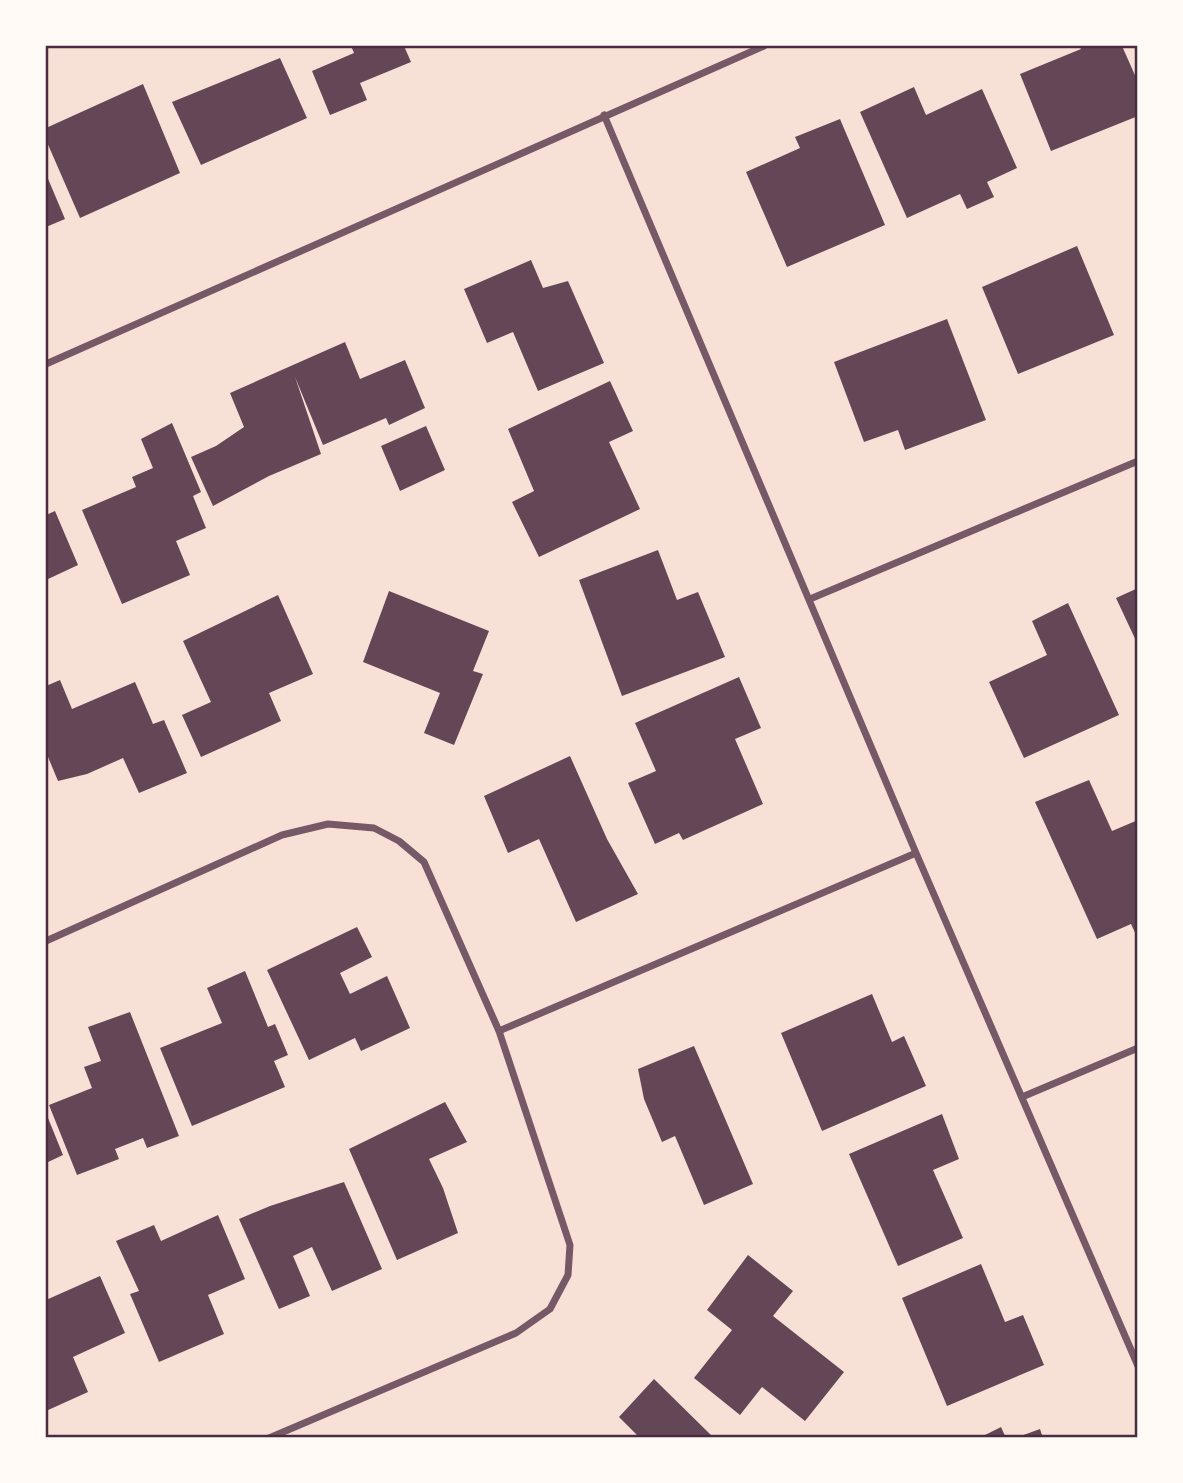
<svg xmlns="http://www.w3.org/2000/svg" width="1183" height="1483" font-family="Mulish,sans-serif">
<style>
.building{fill:#644757}
.lines{fill:none;stroke-linecap:round;stroke-linejoin:round}
.minor{stroke:#755966;stroke-width:7}
.neatline{fill:none;stroke:#4a2c40;stroke-width:2.5}
</style>
<rect width="100%" height="100%" fill="#f7e1d7"/>
<path class="building" d="M 351,46 L 404,46 L 411,62 L 360,83 L 367,100 L 330,115 L 312,71 L 354,53 Z
M 1079,46 L 1122,46 L 1138,82 L 1138,116 L 1051,151 L 1020,74 L 1081,49 Z
M 280,58 L 307,118 L 201,165 L 172,102 Z
M 143,84 L 180,173 L 80,218 L 46,140 L 46,128 Z
M 914,87 L 926,115 L 982,89 L 1017,168 L 987,182 L 994,197 L 967,209 L 960,194 L 907,218 L 860,112 Z
M 840,119 L 885,225 L 787,267 L 746,172 L 800,148 L 795,137 Z
M 46,174 L 65,219 L 46,227 Z
M 1077,246 L 1114,335 L 1018,374 L 982,287 Z
M 531,260 L 543,288 L 568,281 L 604,363 L 538,391 L 513,332 L 487,343 L 464,289 Z
M 947,319 L 986,420 L 905,450 L 898,430 L 864,442 L 834,362 Z
M 345,342 L 360,379 L 405,360 L 425,408 L 389,425 L 386,418 L 323,445 L 295,377 L 321,454 L 269,476 L 213,506 L 191,457 L 216,446 L 244,427 L 230,393 Z
M 610,381 L 633,431 L 609,442 L 640,509 L 539,557 L 512,502 L 534,491 L 508,429 Z
M 172,423 L 201,492 L 193,496 L 206,528 L 176,541 L 190,575 L 122,604 L 82,510 L 136,487 L 132,477 L 153,468 L 141,439 Z
M 426,426 L 445,470 L 400,491 L 381,446 Z
M 55,511 L 78,565 L 46,580 L 46,515 Z
M 658,550 L 677,600 L 698,592 L 725,657 L 622,696 L 579,580 Z
M 1138,588 L 1138,645 L 1116,598 Z
M 389,591 L 489,631 L 473,671 L 483,674 L 454,745 L 424,733 L 440,693 L 363,662 Z
M 278,595 L 313,674 L 269,693 L 281,721 L 201,757 L 182,715 L 211,702 L 183,641 Z
M 1068,603 L 1119,715 L 1024,758 L 989,682 L 1047,655 L 1032,621 Z
M 739,677 L 761,728 L 735,739 L 763,804 L 683,840 L 679,833 L 655,844 L 628,783 L 656,771 L 635,723 Z
M 60,680 L 72,709 L 135,682 L 153,724 L 164,720 L 187,773 L 139,793 L 123,758 L 87,774 L 58,781 L 46,752 L 46,686 Z
M 570,756 L 607,839 L 638,894 L 576,922 L 539,839 L 508,853 L 484,796 Z
M 1089,780 L 1112,831 L 1138,820 L 1138,939 L 1131,924 L 1097,939 L 1035,802 Z
M 357,927 L 372,957 L 340,973 L 350,994 L 387,976 L 410,1028 L 361,1051 L 355,1038 L 309,1060 L 267,970 Z
M 245,971 L 268,1027 L 275,1024 L 288,1055 L 274,1061 L 285,1087 L 192,1126 L 160,1048 L 222,1023 L 207,988 Z
M 872,994 L 892,1042 L 904,1036 L 926,1086 L 822,1131 L 781,1033 Z
M 130,1012 L 179,1136 L 147,1148 L 143,1138 L 115,1149 L 119,1159 L 77,1175 L 49,1105 L 92,1088 L 84,1067 L 101,1061 L 88,1027 Z
M 694,1046 L 753,1184 L 704,1205 L 675,1136 L 662,1142 L 644,1099 L 638,1069 Z
M 445,1102 L 467,1142 L 429,1159 L 443,1188 L 458,1233 L 397,1260 L 349,1149 Z
M 46,1113 L 63,1155 L 46,1163 Z
M 942,1114 L 959,1159 L 933,1170 L 963,1238 L 898,1266 L 849,1154 Z
M 344,1182 L 382,1269 L 332,1291 L 312,1247 L 293,1256 L 310,1296 L 279,1309 L 239,1219 L 270,1206 Z
M 218,1215 L 245,1279 L 208,1295 L 224,1334 L 159,1362 L 130,1294 L 139,1291 L 116,1241 L 154,1225 L 161,1241 Z
M 748,1255 L 793,1291 L 773,1316 L 844,1372 L 805,1421 L 762,1387 L 740,1415 L 694,1378 L 732,1330 L 707,1310 Z
M 981,1264 L 1005,1322 L 1023,1315 L 1044,1365 L 947,1406 L 902,1298 Z
M 100,1276 L 125,1333 L 73,1357 L 88,1392 L 46,1411 L 46,1300 Z
M 654,1379 L 714,1438 L 640,1438 L 619,1417 Z
M 1001,1427 L 1006,1438 L 979,1438 Z
M 1040,1429 L 1043,1438 L 1018,1438 L 1018,1437 Z"/>
<g class="lines">
<path class="minor" d="M 604,115 L 916,853 L 1138,1366
M 46,364 L 764,46
M 810,599 L 1138,461
M 46,941 L 282,835 L 328,824 L 374,828 L 399,841 L 424,862 L 499,1031 L 570,1245 L 568,1275 L 550,1309 L 516,1333 L 269,1438
M 499,1031 L 916,853
M 1022,1097 L 1138,1048"/>
</g>
<rect width="1183" height="1483" fill="none" stroke="#fffaf5" stroke-width="94"/>
<rect x="47" y="47" width="1089" height="1389" class="neatline"/>
</svg>
